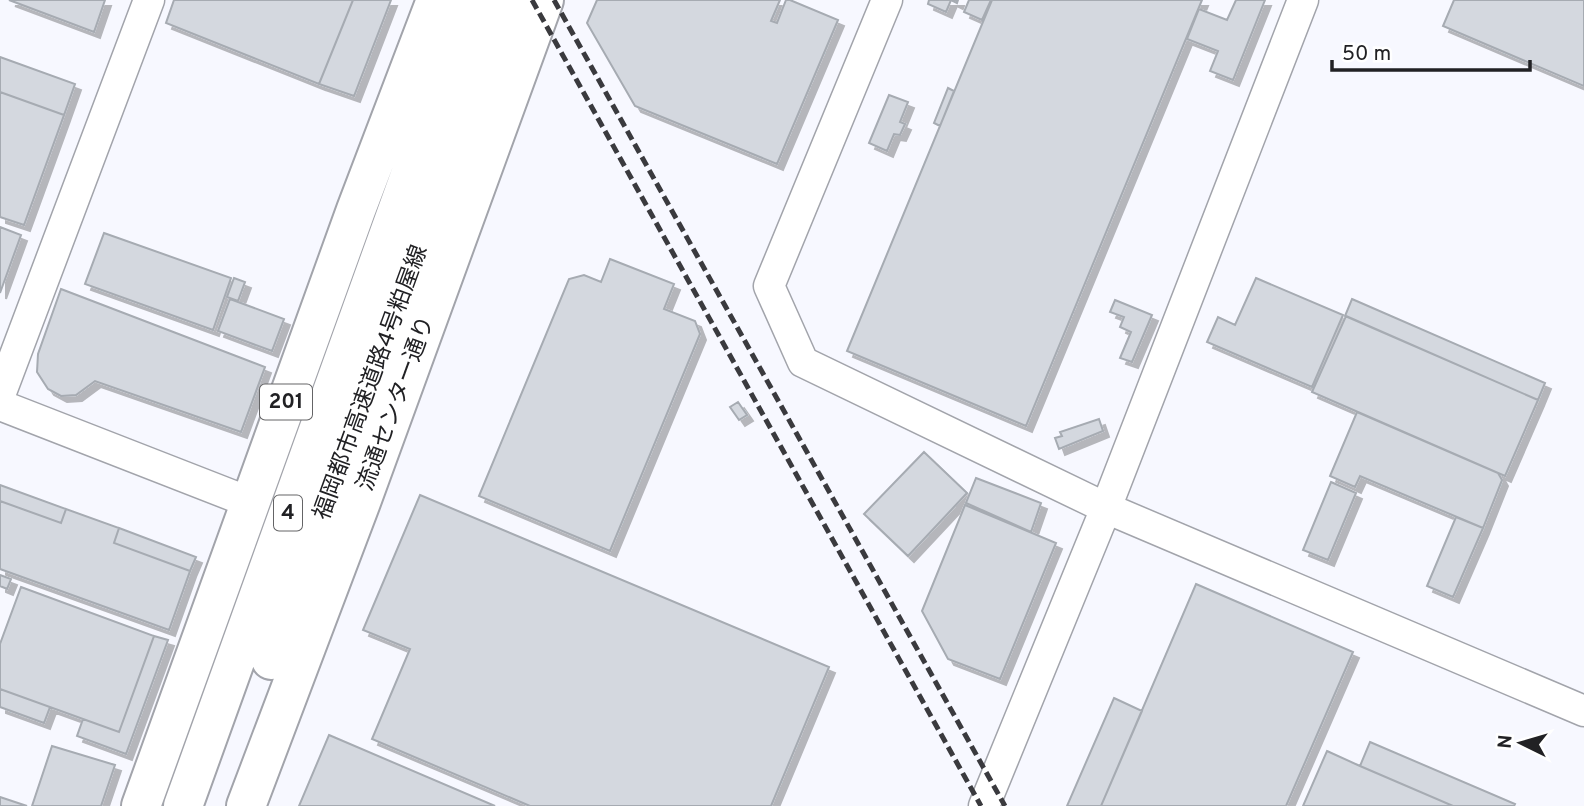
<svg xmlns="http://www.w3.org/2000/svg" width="1584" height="806" font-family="Overpass,'Noto Sans JP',sans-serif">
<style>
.building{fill:#d4d8df;stroke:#a6abb2;stroke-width:2;filter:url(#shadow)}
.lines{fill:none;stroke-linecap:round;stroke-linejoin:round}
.minor-casing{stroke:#a2a4ab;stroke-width:33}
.highway-casing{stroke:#a2a4ab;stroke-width:42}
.minor{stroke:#fff;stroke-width:30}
.highway{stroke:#fff;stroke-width:38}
.rail{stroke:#3a3a3e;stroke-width:5;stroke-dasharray:10 5;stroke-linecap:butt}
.labels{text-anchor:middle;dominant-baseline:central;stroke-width:5;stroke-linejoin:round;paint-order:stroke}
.shield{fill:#fff;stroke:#646466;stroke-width:2}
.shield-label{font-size:21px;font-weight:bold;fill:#212124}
.street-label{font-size:23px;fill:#212124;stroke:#fff}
</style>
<defs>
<filter id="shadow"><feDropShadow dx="6" dy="6" stdDeviation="0" flood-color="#0004"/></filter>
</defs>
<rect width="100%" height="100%" fill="#f7f8ff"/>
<path class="building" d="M 9,0 L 105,0 L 94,32 Z
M 174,0 L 353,0 L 319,84 L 166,23 Z
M 353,0 L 391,0 L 354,96 L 319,84 Z
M 597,0 L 780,0 L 771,21 L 777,23 L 786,0 L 790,0 L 838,20 L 777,164 L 635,106 L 587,23 Z
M 929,0 L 958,0 L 957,3 L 951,0 L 946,12 L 928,4 Z
M 969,0 L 991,0 L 982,20 L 964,12 Z
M 992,0 L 1202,0 L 1026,426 L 847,351 Z
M 1236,0 L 1265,0 L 1233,80 L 1210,71 L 1218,51 L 1187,39 L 1199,9 L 1227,20 Z
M 1454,0 L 1584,0 L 1584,86 L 1443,26 Z
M 0,57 L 75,84 L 64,115 L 0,92 Z
M 948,88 L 954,91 L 940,126 L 934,123 Z
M 0,92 L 64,115 L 24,225 L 0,217 Z
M 889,95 L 908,102 L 900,122 L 905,124 L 900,135 L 894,134 L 887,151 L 869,143 Z
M 0,227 L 21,235 L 0,293 Z
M 104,233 L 231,278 L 213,330 L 85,284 Z
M 610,259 L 674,284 L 664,309 L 695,321 L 700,334 L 610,551 L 479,496 L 569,279 L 584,275 L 601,282 Z
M 234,278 L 245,282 L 238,301 L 227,297 Z
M 1256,278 L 1343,315 L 1312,387 L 1207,342 L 1218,317 L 1235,325 Z
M 61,289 L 265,367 L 241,432 L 95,381 L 76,395 L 61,396 L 48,389 L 37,372 L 38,354 Z
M 230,299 L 284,319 L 272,351 L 218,331 Z
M 1352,299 L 1545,383 L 1538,400 L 1345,316 Z
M 1115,300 L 1152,315 L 1132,362 L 1120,358 L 1131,332 L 1120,327 L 1124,317 L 1110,312 Z
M 1346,316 L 1538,400 L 1505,476 L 1312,392 Z
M 738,402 L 747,415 L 739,420 L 730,407 Z
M 1357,412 L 1498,473 L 1502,480 L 1483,528 L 1360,476 L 1355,487 L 1330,476 Z
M 1099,419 L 1103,431 L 1059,449 L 1055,438 L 1062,436 L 1060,432 Z
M 924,452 L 967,493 L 908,556 L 864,514 Z
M 976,478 L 1041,503 L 1031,532 L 966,503 Z
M 1331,482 L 1356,493 L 1328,560 L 1303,550 Z
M 0,485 L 66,509 L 61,523 L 0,501 Z
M 420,495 L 829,667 L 771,806 L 530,806 L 372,739 L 410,649 L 363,630 Z
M 0,501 L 61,523 L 66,509 L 119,528 L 114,543 L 190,571 L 169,630 L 0,569 Z
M 965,505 L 1056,543 L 1000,679 L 948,659 L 922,611 Z
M 1456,517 L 1483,528 L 1453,597 L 1427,586 Z
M 119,528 L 196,557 L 190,571 L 114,543 Z
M 0,575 L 11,579 L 7,589 L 0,586 Z
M 1196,584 L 1353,652 L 1286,806 L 1101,806 Z
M 21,587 L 154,636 L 119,732 L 0,689 L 0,644 Z
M 154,636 L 168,640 L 126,754 L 77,736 L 83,719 L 119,732 Z
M 0,689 L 50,707 L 44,723 L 0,707 Z
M 1114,698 L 1142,711 L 1101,806 L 1067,806 Z
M 329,735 L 495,806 L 299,806 Z
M 1370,742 L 1515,804 L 1514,806 L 1453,806 L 1360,766 Z
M 52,746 L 115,765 L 101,806 L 32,806 Z
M 1327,751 L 1360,766 L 1453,806 L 1303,806 Z
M 0,797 L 27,806 L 0,806 Z"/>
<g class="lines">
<g class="minor-casing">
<path id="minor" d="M 887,0 L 769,286 L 803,362 L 1106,508 L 1584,711
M 0,395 L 149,0
M 0,405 L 249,502
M 984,806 L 1106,508 L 1303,0"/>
</g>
<g class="highway-casing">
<path id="highway" d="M 271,660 L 509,0
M 141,806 L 356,210 L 436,0
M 183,806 L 473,0
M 246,806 L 361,502 L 544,0"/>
</g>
<use href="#minor" class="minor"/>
<use href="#highway" class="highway"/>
<path class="rail" d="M 532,0 L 981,806
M 554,0 L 1005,806"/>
</g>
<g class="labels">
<g class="shield">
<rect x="260" y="384.5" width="52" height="35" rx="5"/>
<rect x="274" y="495.5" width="28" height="35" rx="5"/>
</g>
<g class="shield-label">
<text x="286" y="402">201</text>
<text x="288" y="513">4</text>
</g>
<g class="street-label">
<text transform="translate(372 383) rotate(-70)">福岡都市高速道路4号粕屋線</text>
<text transform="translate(397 404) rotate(-70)">流通センター通り</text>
</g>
</g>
<g transform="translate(1521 743) rotate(275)" stroke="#ffffff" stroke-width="5" paint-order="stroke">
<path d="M0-5L12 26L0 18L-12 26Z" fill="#212124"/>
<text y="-10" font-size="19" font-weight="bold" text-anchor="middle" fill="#212124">N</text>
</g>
<path d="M1332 60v10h198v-10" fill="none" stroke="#212124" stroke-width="3.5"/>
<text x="1342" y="60" font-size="21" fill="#212124" stroke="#ffffff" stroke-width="5" paint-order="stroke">50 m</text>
</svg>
